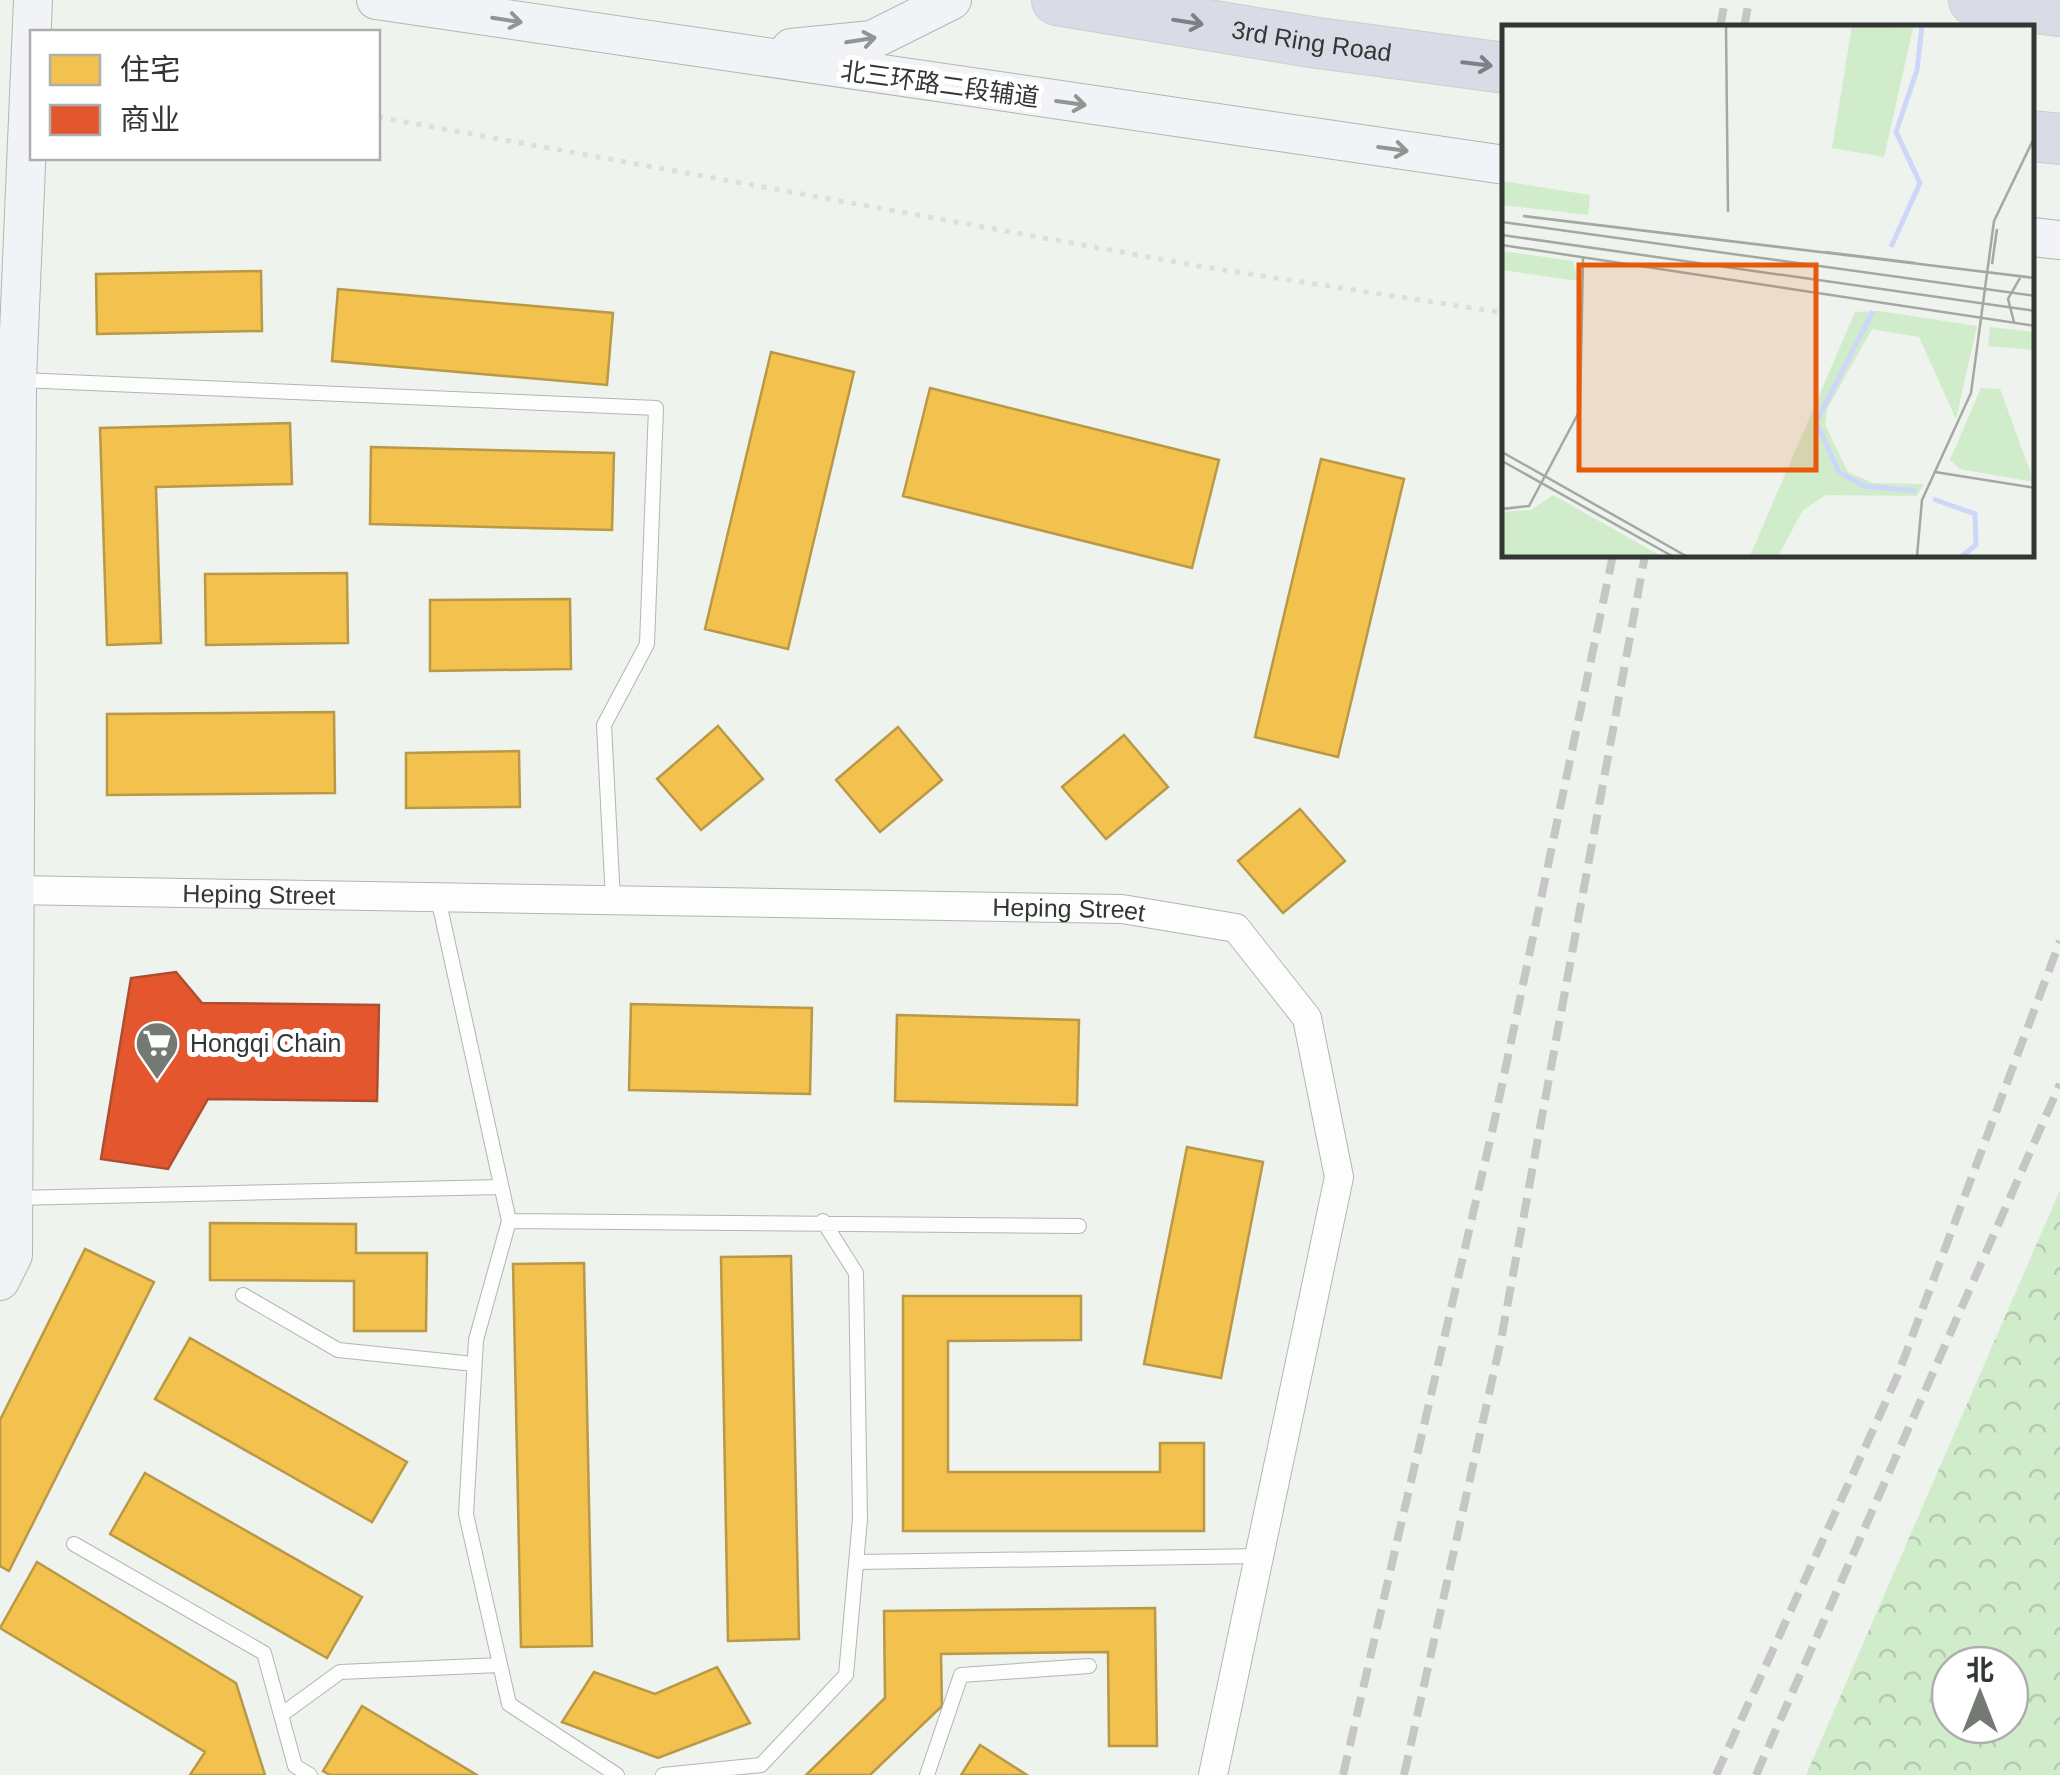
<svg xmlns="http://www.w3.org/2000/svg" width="2060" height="1775" font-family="Helvetica,'Noto Sans SC',sans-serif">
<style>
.park{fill:url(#park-crowns);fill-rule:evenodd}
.homes{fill:#f2c14e;stroke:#b99846;stroke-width:2.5}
.shops{fill:#e4572e;stroke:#af4d30;stroke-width:2.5}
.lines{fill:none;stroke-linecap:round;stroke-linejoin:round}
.lane-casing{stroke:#b2b6b1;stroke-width:16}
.street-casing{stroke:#b2b6b1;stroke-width:30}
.secondary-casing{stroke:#b2b6b1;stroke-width:40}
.highway-casing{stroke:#cccfcc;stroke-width:52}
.path{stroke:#dddfdd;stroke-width:5;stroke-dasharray:5 8;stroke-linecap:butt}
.lane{stroke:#fcfdfc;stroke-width:14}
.street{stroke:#fcfdfc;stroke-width:28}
.secondary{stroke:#f2f3f6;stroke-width:38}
.highway{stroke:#d9dbe7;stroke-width:50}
.rail{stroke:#c5c6c5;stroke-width:8;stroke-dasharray:20 10;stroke-linecap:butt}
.oneway{stroke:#929594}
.oneway2{stroke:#7e8184}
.labels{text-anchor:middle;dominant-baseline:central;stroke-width:10;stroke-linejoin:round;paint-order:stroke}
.street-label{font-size:25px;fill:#333733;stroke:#fff}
.poi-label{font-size:25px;fill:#333733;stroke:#fff;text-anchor:start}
.inset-river{fill:none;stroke:#ced6fa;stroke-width:5}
.inset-road{fill:none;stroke:#a3a8a3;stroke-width:2.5}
.view{fill:#e8590c;fill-opacity:0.15;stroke:#e8590c;stroke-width:5}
.inset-edge{fill:none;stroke:#333733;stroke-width:5}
</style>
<defs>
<pattern id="park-crowns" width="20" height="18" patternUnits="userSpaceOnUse" patternTransform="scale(2.5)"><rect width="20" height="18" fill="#d0eccb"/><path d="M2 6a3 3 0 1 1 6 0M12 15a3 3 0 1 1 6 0" fill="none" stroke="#b3cbaf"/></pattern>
</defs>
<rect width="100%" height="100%" fill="#eef3ed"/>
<path class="park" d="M 2060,1190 L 2060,1775 L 1806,1775 L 1810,1766 ZM 1950,1665 L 2010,1665 L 2010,1725 L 1950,1725 Z"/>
<path class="homes" d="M 261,271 L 262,331 L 97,334 L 96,274 Z
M 338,289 L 613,313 L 607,385 L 332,361 Z
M 771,352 L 854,372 L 788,649 L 705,629 Z
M 930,388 L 1219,460 L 1192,568 L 903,496 Z
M 290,423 L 292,484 L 156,487 L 161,643 L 107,645 L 100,428 Z
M 371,447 L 614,453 L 612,530 L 370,524 Z
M 1321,459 L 1404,479 L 1338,757 L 1255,737 Z
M 347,573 L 348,643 L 206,645 L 205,574 Z
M 570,599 L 571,669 L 430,671 L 430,600 Z
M 334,712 L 335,793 L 107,795 L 107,714 Z
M 718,726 L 763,779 L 701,830 L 657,779 Z
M 898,727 L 942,780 L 880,832 L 836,780 Z
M 1124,735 L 1168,787 L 1106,839 L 1062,787 Z
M 519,751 L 520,807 L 406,808 L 406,753 Z
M 1300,809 L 1345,861 L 1283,913 L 1238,861 Z
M 631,1004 L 812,1008 L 810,1094 L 629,1090 Z
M 897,1015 L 1079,1020 L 1077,1105 L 895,1101 Z
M 1187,1147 L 1263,1162 L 1221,1378 L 1144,1364 Z
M 210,1223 L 356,1224 L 356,1253 L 427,1253 L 426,1331 L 354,1331 L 354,1281 L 210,1280 Z
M 85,1249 L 154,1282 L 9,1571 L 0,1566 L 0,1420 Z
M 791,1256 L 799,1639 L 728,1641 L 721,1257 Z
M 584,1263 L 592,1646 L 521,1647 L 513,1264 Z
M 903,1296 L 1081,1296 L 1081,1340 L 948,1341 L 948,1472 L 1160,1472 L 1160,1443 L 1204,1443 L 1204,1531 L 903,1531 Z
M 190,1338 L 407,1462 L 372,1522 L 155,1399 Z
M 145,1473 L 362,1597 L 327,1658 L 110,1534 Z
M 37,1562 L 236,1683 L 265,1775 L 190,1775 L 205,1752 L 0,1628 Z
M 1155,1608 L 1157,1746 L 1109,1746 L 1108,1652 L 941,1654 L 942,1706 L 870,1775 L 806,1775 L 885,1698 L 884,1611 Z
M 717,1667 L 750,1723 L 658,1758 L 562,1722 L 594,1672 L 655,1694 Z
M 362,1706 L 477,1775 L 330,1775 L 323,1771 Z
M 980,1745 L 1027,1775 L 961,1775 Z"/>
<path class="shops" d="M 176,972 L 202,1003 L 379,1005 L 377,1101 L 208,1099 L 168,1169 L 101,1159 L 131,978 Z"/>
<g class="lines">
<g class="lane-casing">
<path id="lane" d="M 21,380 L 656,408 L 647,644 L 604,725 L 613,901
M 438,898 L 509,1221 L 476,1340 L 466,1514 L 509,1704 L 617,1775
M 14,1198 L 501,1187
M 509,1221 L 1079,1226
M 243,1295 L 338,1350 L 474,1364
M 74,1544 L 264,1653 L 295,1766 L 310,1775
M 857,1562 L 1261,1556
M 281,1715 L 340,1672 L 500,1665
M 663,1775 L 761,1765 L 846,1675 L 860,1519 L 856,1273 L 823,1221
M 927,1775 L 961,1675 L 1089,1666"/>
</g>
<g class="street-casing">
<g id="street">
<path id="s1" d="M 14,890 L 1122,909 L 1236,928 L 1307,1018 L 1339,1177 L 1213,1775"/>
</g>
</g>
<g class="secondary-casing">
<path id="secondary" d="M 376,0 L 1505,165
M 791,48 L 872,40 L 952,0
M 2032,237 L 2060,240
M 0,1281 L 13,1255 L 17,379 L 33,0"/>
</g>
<g class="highway-casing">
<g id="highway">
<path id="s2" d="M 1057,0 L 1311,42 L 1505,68"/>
<path d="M 1974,0 L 2060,11"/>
<path d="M 2032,136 L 2060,139"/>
</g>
</g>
<path class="path" d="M 378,117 L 1204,267 L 1505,313"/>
<use href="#lane" class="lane"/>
<use href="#street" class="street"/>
<use href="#secondary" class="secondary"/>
<use href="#highway" class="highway"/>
<path class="rail" d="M 1720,28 L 1725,0
M 1744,28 L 1749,0
M 1343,1775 L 1494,1123 L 1613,555
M 1404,1775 L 1501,1340 L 1645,555
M 1716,1775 L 1897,1377 L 2060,941
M 1756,1775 L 2060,1084"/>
</g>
<defs><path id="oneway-shaft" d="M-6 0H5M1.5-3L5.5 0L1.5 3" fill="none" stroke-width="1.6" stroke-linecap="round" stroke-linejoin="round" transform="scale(2.5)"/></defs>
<g class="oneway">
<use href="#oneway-shaft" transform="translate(507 20) rotate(9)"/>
<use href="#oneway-shaft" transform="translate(861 40) rotate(-9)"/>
<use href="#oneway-shaft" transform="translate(1071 103) rotate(8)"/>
<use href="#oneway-shaft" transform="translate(1393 149) rotate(8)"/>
</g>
<g class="oneway2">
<use href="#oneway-shaft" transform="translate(1188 22) rotate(9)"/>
<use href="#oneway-shaft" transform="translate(1477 64) rotate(7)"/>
</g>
<defs>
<g id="supermarket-pin" transform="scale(2.25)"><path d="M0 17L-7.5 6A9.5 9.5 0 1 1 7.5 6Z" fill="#747974" stroke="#fff"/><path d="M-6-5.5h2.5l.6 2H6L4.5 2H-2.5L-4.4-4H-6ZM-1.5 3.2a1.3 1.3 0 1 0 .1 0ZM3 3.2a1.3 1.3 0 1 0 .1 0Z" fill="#fff"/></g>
</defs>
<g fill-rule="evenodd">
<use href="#supermarket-pin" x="157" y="1043"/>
</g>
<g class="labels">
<g class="street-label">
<text stroke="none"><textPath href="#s2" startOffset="258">3rd Ring Road</textPath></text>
<text transform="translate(940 84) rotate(8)">北三环路二段辅道</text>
<text stroke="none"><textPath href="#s1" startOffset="245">Heping Street</textPath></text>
<text stroke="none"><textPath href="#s1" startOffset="1055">Heping Street</textPath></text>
</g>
<g class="poi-label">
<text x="190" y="1043">Hongqi Chain</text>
</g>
</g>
<g transform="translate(1502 25)">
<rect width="532" height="532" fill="#eef3ed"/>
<path d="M 350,1 L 411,3 L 382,132 L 330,123 ZM 0,156 L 88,170 L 86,190 L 0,180 ZM 0,226 L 71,236 L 76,256 L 0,245 ZM 377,286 L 475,301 L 454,394 L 417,312 L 370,304 L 325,384 L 323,400 L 346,447 L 371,458 L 422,459 L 415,471 L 324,470 L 301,485 L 276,531 L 248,531 L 353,287 ZM 488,302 L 532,307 L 532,325 L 486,321 ZM 479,363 L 498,364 L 532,457 L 458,444 L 448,435 ZM 51,470 L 159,531 L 0,531 L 0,487 L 29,485 Z" fill="#d0eccb"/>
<path class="inset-river" d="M 389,222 L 418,158 L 394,107 L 415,45 L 420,1M 371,286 L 314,397 L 337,447 L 362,461 L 414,466M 431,474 L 473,489 L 474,520 L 460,531"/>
<path class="inset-road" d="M 224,1 L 226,187M 21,191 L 533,253M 0,197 L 533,271M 0,210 L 533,286M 0,220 L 533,301M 323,227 L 413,238M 490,239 L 495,204M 512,297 L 506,274 L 518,253M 0,427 L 184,531M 0,436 L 170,531M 433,447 L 533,463M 0,484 L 27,481 L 78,385 L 81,233M 415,531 L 420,475 L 469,368 L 492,196 L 533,111"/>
<path class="view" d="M 77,240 L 314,240 L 314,445 L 77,445 Z"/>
<rect width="532" height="532" class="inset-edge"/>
</g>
<rect x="30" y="30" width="350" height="130" fill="#ffffff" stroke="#adafad" stroke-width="2.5"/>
<rect x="50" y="55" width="50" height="30" fill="#f2c14e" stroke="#adafad" stroke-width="2.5"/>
<text x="120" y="80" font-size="30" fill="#333733">住宅</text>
<rect x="50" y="105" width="50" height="30" fill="#e4572e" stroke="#adafad" stroke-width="2.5"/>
<text x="120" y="130" font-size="30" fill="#333733">商业</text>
<g transform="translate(1980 1695)"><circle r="48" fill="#ffffff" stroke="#adafad" stroke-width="2.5"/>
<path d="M0-8L18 38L0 25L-18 38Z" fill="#747974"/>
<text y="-15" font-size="28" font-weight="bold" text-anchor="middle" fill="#333733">北</text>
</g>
</svg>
